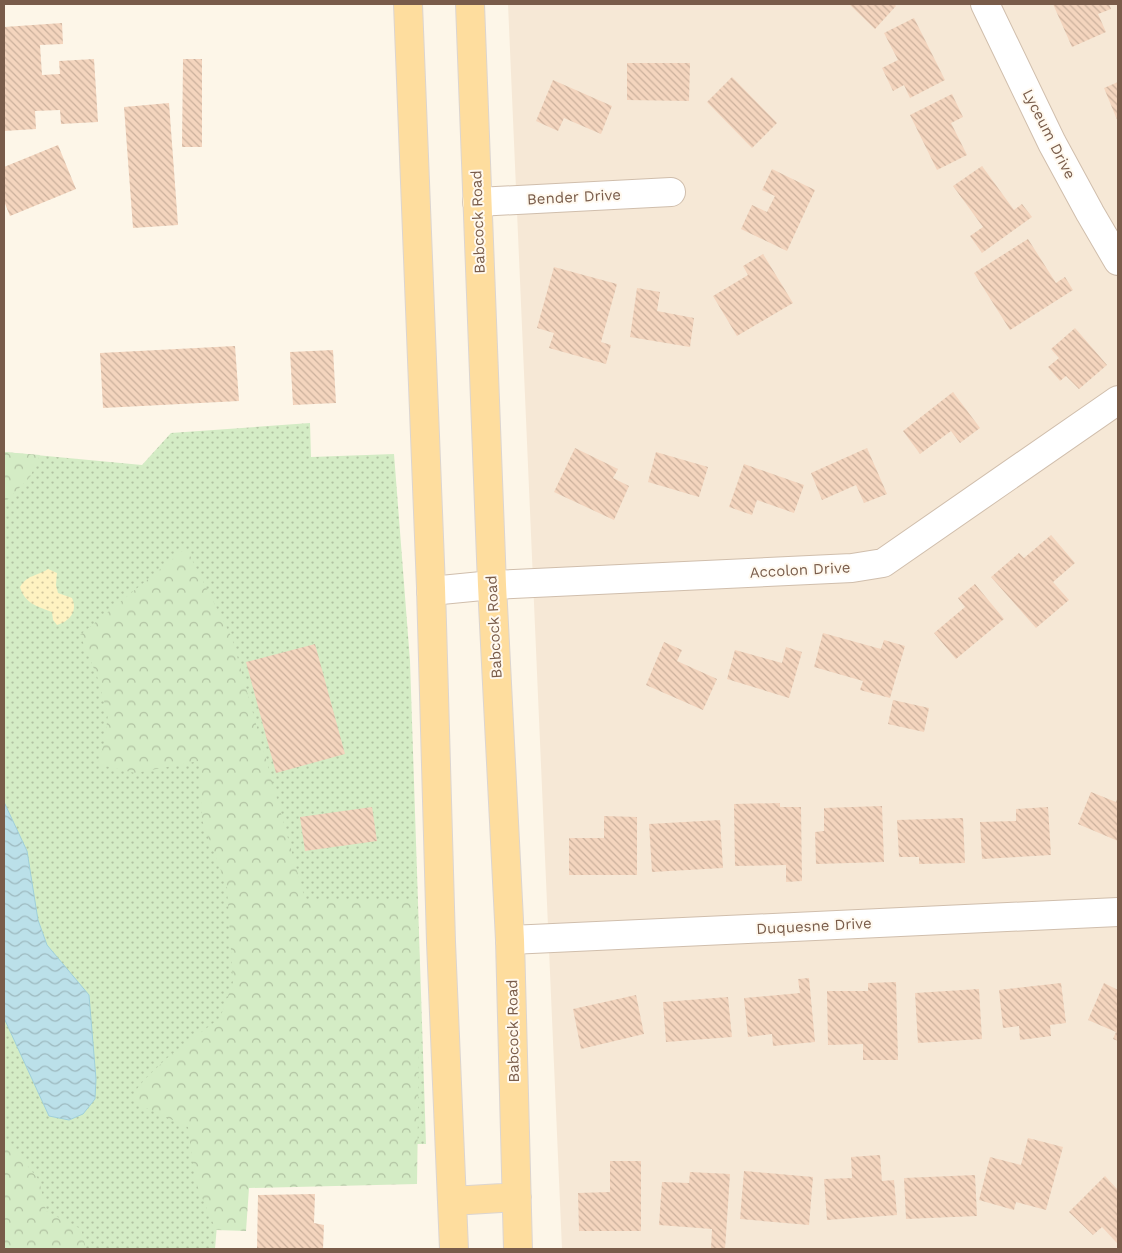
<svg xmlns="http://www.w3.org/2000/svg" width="1122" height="1253" font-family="'Work Sans',sans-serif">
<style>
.residential{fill:#f6e8d6}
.grass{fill:url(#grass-dots)}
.forest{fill:url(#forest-crowns)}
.sand{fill:url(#sand-dots)}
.water{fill:url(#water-waves);stroke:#a0d0db}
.building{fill:url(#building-back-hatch)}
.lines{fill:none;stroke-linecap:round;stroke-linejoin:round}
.minor-casing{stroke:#d0beac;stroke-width:30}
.major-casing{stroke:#dcd5d0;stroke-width:30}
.minor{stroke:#fff;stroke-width:28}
.major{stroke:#fedd9e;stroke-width:28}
.labels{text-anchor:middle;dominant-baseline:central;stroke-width:4;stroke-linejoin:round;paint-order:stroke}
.street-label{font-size:15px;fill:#795c4a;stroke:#fff9ef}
</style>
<defs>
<pattern id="grass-dots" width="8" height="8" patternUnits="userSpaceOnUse" patternTransform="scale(1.25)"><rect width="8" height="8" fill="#d4ecc5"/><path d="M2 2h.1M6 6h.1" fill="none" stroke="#b1c2a2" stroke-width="1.8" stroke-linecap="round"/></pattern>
<pattern id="forest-crowns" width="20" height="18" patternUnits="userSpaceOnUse" patternTransform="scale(1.25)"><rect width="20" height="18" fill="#d4ecc5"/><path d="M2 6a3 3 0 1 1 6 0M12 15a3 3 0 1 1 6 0" fill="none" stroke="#b1c2a2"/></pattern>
<pattern id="sand-dots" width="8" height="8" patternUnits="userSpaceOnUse" patternTransform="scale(1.25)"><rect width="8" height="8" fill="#fef2c1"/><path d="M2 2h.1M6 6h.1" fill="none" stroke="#d2c79f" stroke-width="1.8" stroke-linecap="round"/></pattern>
<pattern id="water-waves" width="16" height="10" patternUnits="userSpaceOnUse" patternTransform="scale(1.25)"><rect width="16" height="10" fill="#bbe0e9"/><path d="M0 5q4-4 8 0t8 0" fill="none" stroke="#9db9bf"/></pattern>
<pattern id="building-back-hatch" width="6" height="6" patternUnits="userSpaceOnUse" patternTransform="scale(1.25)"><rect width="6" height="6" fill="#f4d5be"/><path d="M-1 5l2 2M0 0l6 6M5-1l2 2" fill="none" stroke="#cab09c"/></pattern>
</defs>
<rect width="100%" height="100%" fill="#fdf6e8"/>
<path class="residential" d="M 508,4 L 1118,4 L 1118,1249 L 562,1249 Z"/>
<path class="grass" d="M 310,423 L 311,457 L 394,454 L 410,661 L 426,1144 L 224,1143 L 215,1249 L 4,1249 L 4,452 L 142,465 L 171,433 Z"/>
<path class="forest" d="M 4,452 L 40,455 L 30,477 L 4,503 Z
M 186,548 L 232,638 L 305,899 L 417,901 L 420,976 L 417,1184 L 249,1188 L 246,1231 L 216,1230 L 195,1181 L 188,1127 L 135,1103 L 136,1090 L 145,1079 L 167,1058 L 220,1018 L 233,982 L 227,887 L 202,820 L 199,761 L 135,773 L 97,764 L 104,744 L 108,715 L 97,676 L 80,635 Z
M 4,1137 L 39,1180 L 46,1211 L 81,1229 L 86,1249 L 4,1249 Z"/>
<path class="sand" d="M 48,569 L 57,573 L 56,585 L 58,593 L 72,598 C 78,611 70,621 57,625 L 53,620 L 52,612 C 37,606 25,604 20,587 C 28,574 36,577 48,569 Z"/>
<path class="water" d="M 4,802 L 27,851 L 38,920 L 47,945 L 89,995 L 96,1079 L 95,1099 L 83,1114 L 69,1120 L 49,1116 L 4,1018 Z"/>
<path class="building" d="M 849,4 L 894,4 L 896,6 L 875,29 Z
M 1053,4 L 1109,4 L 1111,9 L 1098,14 L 1106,32 L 1072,47 Z
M 914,18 L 945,80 L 910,98 L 904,85 L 893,91 L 882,68 L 898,60 L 884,33 Z
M 62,23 L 63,44 L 40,45 L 42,75 L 60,74 L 59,61 L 94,59 L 98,122 L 61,124 L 60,110 L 35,111 L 36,129 L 4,131 L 4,27 Z
M 183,59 L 202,59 L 202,147 L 182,147 Z
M 627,63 L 690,63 L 689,101 L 627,100 Z
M 732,77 L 777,123 L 752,148 L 707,102 Z
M 553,80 L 612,106 L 601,134 L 564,118 L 558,131 L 536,121 Z
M 1118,82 L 1118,122 L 1104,88 Z
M 952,94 L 963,117 L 951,123 L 967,155 L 937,170 L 910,115 Z
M 169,103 L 178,225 L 133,228 L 124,107 Z
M 58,145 L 76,189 L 10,216 L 4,201 L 4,167 Z
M 982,166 L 1014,210 L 1022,204 L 1032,217 L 982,253 L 970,236 L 983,227 L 953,186 Z
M 772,169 L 815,190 L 787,251 L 741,229 L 752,205 L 767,212 L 775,196 L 762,190 Z
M 1028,239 L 1056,283 L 1065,277 L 1073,290 L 1010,330 L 974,273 Z
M 763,254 L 793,303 L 737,336 L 713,296 L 748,275 L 743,266 Z
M 554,267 L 617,284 L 601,342 L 611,345 L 606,364 L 549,348 L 554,333 L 537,328 Z
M 637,288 L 660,292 L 657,311 L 694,318 L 690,347 L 630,337 Z
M 1075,328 L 1107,365 L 1079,389 L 1066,376 L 1060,381 L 1048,367 L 1059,358 L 1051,349 Z
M 235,346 L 239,401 L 103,408 L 100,353 Z
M 333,350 L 336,403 L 293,405 L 290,352 Z
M 953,392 L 980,428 L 960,443 L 951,431 L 920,454 L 903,431 Z
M 575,448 L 618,469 L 613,478 L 629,486 L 614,520 L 554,492 Z
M 867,448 L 887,494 L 864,503 L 856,485 L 822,500 L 811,473 Z
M 656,452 L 708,467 L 699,497 L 648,482 Z
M 744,464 L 804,485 L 794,513 L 757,500 L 752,515 L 729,507 Z
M 1051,535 L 1075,563 L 1053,582 L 1069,600 L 1036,628 L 991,577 L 1019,553 L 1024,558 Z
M 975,584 L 1004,619 L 956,659 L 934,633 L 965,607 L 958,598 Z
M 823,633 L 881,649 L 884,640 L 905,646 L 890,698 L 860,690 L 863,681 L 814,667 Z
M 664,642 L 682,650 L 677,661 L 717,679 L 703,710 L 646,685 Z
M 315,644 L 345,754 L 276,773 L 246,662 Z
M 786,647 L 802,652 L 789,698 L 727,679 L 735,650 L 782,663 Z
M 893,700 L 929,708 L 924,732 L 888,724 Z
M 1091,792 L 1116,802 L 1118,796 L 1118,841 L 1078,824 Z
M 780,803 L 780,807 L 801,807 L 802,881 L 786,882 L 786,865 L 735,866 L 734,804 Z
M 882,806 L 884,862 L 816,864 L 815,832 L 824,831 L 824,808 Z
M 372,807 L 377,841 L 305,851 L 300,817 Z
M 1048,807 L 1051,855 L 982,859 L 980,822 L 1016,821 L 1016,809 Z
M 604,816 L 637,817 L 637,875 L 569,875 L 569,838 L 604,838 Z
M 963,818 L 965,863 L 919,864 L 919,857 L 899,857 L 897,820 Z
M 720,820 L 723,868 L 652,872 L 649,824 Z
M 809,978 L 815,1042 L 773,1046 L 772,1034 L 748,1037 L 744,998 L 800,993 L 798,979 Z
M 896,982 L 898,1060 L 863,1060 L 863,1044 L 828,1045 L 827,991 L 868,991 L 868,983 Z
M 1061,983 L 1066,1023 L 1050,1025 L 1051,1036 L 1020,1040 L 1019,1026 L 1003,1028 L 999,990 Z
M 1104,983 L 1118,990 L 1118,1041 L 1113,1039 L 1116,1032 L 1088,1020 Z
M 979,989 L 982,1039 L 918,1043 L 915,993 Z
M 636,995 L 644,1034 L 581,1049 L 573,1009 Z
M 728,997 L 732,1037 L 666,1042 L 663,1002 Z
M 1028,1138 L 1063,1147 L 1046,1210 L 1016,1202 L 1014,1210 L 979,1200 L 990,1157 L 1021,1165 Z
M 880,1155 L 882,1181 L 894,1180 L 897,1215 L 827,1220 L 824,1179 L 852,1178 L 851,1157 Z
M 610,1161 L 641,1161 L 641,1231 L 579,1231 L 578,1193 L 610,1192 Z
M 744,1171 L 813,1177 L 809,1225 L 740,1219 Z
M 690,1172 L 730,1174 L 725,1249 L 711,1249 L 712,1229 L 659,1225 L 662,1182 L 689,1183 Z
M 975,1175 L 977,1216 L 906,1219 L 904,1178 Z
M 1105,1176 L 1118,1190 L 1118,1244 L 1102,1227 L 1093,1235 L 1069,1212 Z
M 315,1194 L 314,1223 L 324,1225 L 323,1249 L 257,1249 L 258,1195 Z"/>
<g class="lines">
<g class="minor-casing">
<path id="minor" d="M 985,4 L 1052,143 L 1090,213 L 1118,261
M 477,202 L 671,192
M 431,591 L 492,585 L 852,568 L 883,563 L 1118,400
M 510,940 L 1118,912"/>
</g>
<g class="major-casing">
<path id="major" d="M 408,4 L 431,588 L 441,942 L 454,1249
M 470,4 L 492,585 L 510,940 L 518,1249
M 452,1201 L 517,1197"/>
</g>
<use href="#minor" class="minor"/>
<use href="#major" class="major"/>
</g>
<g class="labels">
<g class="street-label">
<text transform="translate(1049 134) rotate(63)">Lyceum Drive</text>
<text transform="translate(574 197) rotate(-3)">Bender Drive</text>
<text transform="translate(478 222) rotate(-92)">Babcock Road</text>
<text transform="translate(800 570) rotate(-3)">Accolon Drive</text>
<text transform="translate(494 627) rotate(-93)">Babcock Road</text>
<text transform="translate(814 926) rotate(-3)">Duquesne Drive</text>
<text transform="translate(513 1031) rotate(-91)">Babcock Road</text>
</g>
</g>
<rect width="1122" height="1253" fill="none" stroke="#795c4a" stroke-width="10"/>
</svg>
